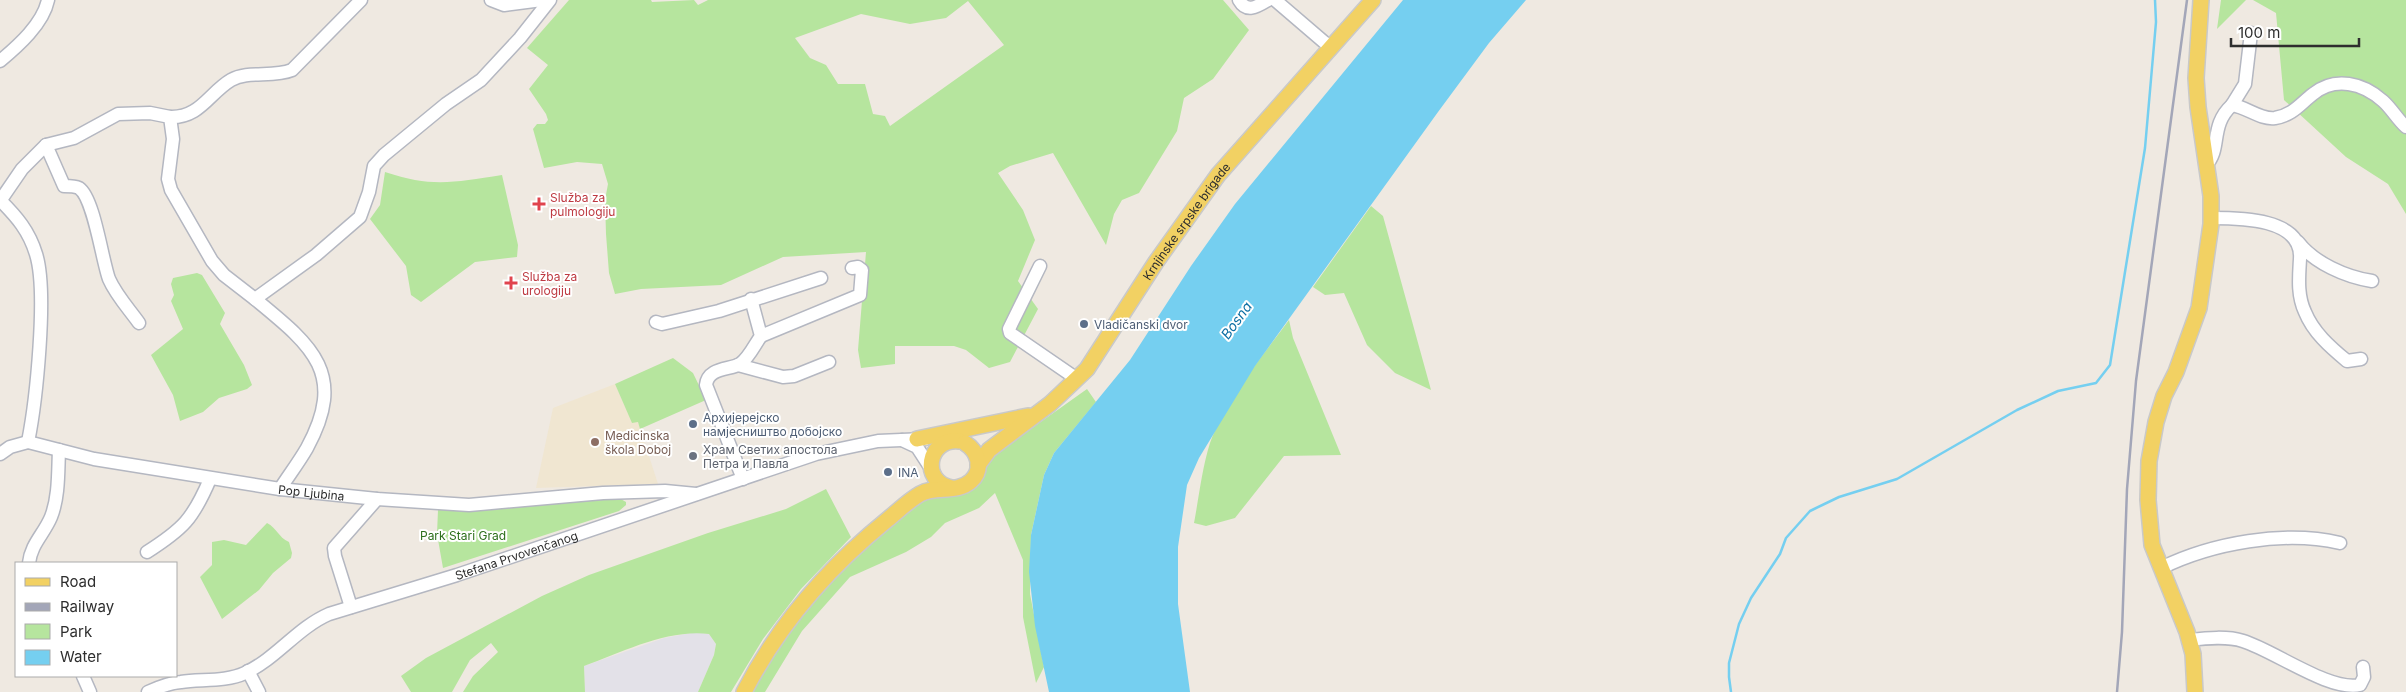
<svg xmlns="http://www.w3.org/2000/svg" width="2406" height="692" font-family="Inter,sans-serif">
<style>
.industrial{fill:#e3e1e8}
.education{fill:#f0e6d1}
.green{fill:#b6e59e;fill-rule:evenodd}
.water{fill:#75cff0}
.lines{fill:none;stroke-linecap:round;stroke-linejoin:round}
.stream{stroke:#75cff0;stroke-width:2.5}
.minor-casing{stroke:#b4b7c1;stroke-width:15}
.major-casing{stroke:#c9c9c9;stroke-width:18}
.minor{stroke:#fff;stroke-width:12}
.major{stroke:#f2d163;stroke-width:15}
.rail{stroke:#a3a6b8;stroke-width:2.5}
.health-dot{fill:#e0444e;stroke:#fff;stroke-width:2}
.service-dot{fill:#5c6f8a;stroke:#fff;stroke-width:2}
.education-dot{fill:#8d6e63;stroke:#fff;stroke-width:2}
.worship-dot{fill:#6b7280;stroke:#fff;stroke-width:2}
.labels{text-anchor:middle;dominant-baseline:central;stroke-width:4;stroke-linejoin:round;paint-order:stroke}
.health-label{font-size:12px;fill:#be3a42;stroke:#fff;text-anchor:start}
.street-label{font-size:12px;fill:#2e2e2e;stroke:#fff}
.service-label{font-size:12px;fill:#4e5e75;stroke:#fff;text-anchor:start}
.education-label{font-size:12px;fill:#785e54;stroke:#fff;text-anchor:start}
.worship-label{font-size:12px;fill:#5b616d;stroke:#fff;text-anchor:start}
.park-label{font-size:12px;fill:#2c6e1b;stroke:#fff}
.water-label{font-size:14px;font-style:italic;fill:#0d6fa3;stroke:#fff}
</style>
<rect width="100%" height="100%" fill="#efe9e1"/>
<path class="industrial" d="M 696,632 L 709,634 L 716,644 L 714,655 L 698,692 L 585,692 L 584,666 L 664,638 Z"/>
<path class="education" d="M 615,384 L 632,422 L 638,422 L 658,484 L 536,488 L 553,408 Z"/>
<path class="green" d="M 569,0 L 651,0 L 652,2 L 694,0 L 698,5 L 708,0 L 1223,0 L 1249,30 L 1213,79 L 1184,98 L 1177,131 L 1139,193 L 1122,200 L 1114,214 L 1106,245 L 1053,153 L 1010,166 L 998,173 L 1023,210 L 1035,240 L 1018,281 L 1038,309 L 1010,362 L 989,368 L 966,350 L 954,346 L 895,346 L 895,364 L 861,368 L 858,350 L 866,252 L 783,257 L 721,285 L 641,289 L 615,294 L 609,273 L 606,234 L 605,200 L 608,184 L 602,164 L 577,162 L 544,168 L 533,129 L 537,124 L 545,124 L 548,120 L 546,114 L 529,89 L 548,65 L 527,48 ZM 968,1 L 1004,45 L 890,126 L 885,116 L 873,114 L 865,84 L 838,84 L 826,65 L 810,58 L 795,38 L 861,14 L 910,24 L 946,18 Z
M 2221,0 L 2246,0 L 2217,29 Z
M 2253,0 L 2406,0 L 2406,214 L 2388,184 L 2346,157 L 2284,100 L 2276,13 Z
M 385,172 C 433,188 454,182 502,175 L 518,245 L 517,257 L 475,262 L 421,302 L 411,295 L 406,266 L 370,219 L 380,205 Z
M 1371,206 L 1383,216 L 1431,390 L 1395,373 L 1367,345 L 1344,293 L 1325,295 L 1313,287 Z
M 197,273 L 202,275 L 225,313 L 220,324 L 244,365 L 252,385 L 247,389 L 219,398 L 203,412 L 180,421 L 173,395 L 151,355 L 183,329 L 171,301 L 174,295 L 171,284 L 173,278 Z
M 1289,320 L 1293,338 L 1341,455 L 1284,456 L 1235,518 L 1206,526 L 1194,523 C 1199,497 1202,468 1210,443 C 1226,399 1262,357 1289,320 Z
M 673,358 L 693,373 L 706,400 L 640,429 L 638,422 L 632,423 L 615,384 Z
M 1087,389 L 1096,402 L 1054,453 L 1044,475 L 1031,535 L 1030,594 L 1044,667 L 1036,683 L 1023,617 L 1023,560 L 995,493 L 979,508 L 945,523 L 931,537 L 906,552 L 850,577 L 802,631 L 765,692 L 753,692 C 785,623 839,563 900,519 C 909,513 918,504 928,499 C 940,493 956,495 969,493 C 985,472 981,459 1007,446 Z
M 826,489 L 851,537 L 801,589 L 763,639 L 731,692 L 698,692 L 714,655 L 716,644 L 709,634 C 667,629 623,652 584,666 L 585,692 L 463,692 L 473,676 L 498,652 L 491,643 L 470,660 L 452,692 L 411,692 L 401,676 L 426,658 L 542,596 L 589,575 L 708,533 L 786,509 Z
M 598,498 L 619,498 L 626,502 L 626,505 L 619,511 L 443,568 L 437,534 L 438,510 C 492,511 544,505 598,498 Z
M 267,523 C 277,528 278,537 289,542 L 292,553 L 291,558 L 273,573 L 259,590 L 222,619 L 200,577 L 212,565 L 212,542 L 224,540 L 246,545 Z"/>
<path class="water" d="M 1403,0 L 1526,0 L 1489,43 L 1438,112 L 1255,366 L 1199,458 L 1187,485 L 1178,547 L 1178,604 L 1190,692 L 1049,692 L 1035,626 L 1029,572 L 1031,535 L 1044,475 L 1054,453 L 1130,360 L 1191,266 L 1235,204 Z"/>
<g class="lines">
<path class="stream" d="M 1731,692 L 1729,677 L 1729,663 L 1739,624 L 1751,598 L 1780,554 L 1786,538 L 1810,511 L 1839,497 L 1897,479 L 2017,410 L 2058,391 L 2096,383 L 2110,365 L 2145,148 L 2156,22 L 2155,0"/>
<g class="minor-casing">
<g id="minor">
<path d="M 491,0 L 504,5 L 542,0"/>
<path d="M 1239,0 C 1247,14 1258,6 1268,0"/>
<path d="M 1275,0 L 1331,48"/>
<path d="M 0,61 C 18,46 43,24 48,0"/>
<path d="M 2232,105 L 2245,84 L 2251,33"/>
<path d="M 170,117 C 200,118 209,93 231,80 C 248,70 273,78 292,70 L 361,0"/>
<path d="M 46,145 L 64,186 C 69,186 75,186 79,188 C 94,198 102,260 109,279 C 116,295 129,309 139,323"/>
<path d="M 2206,165 C 2222,149 2209,126 2232,105 C 2247,107 2260,120 2275,118 C 2293,115 2300,104 2313,94 C 2335,76 2363,83 2383,101 C 2392,109 2397,119 2406,127"/>
<path d="M 0,200 C 17,217 29,231 36,254 C 48,292 36,402 28,442"/>
<path d="M 0,201 L 22,169 L 46,145 L 74,138 L 118,114 L 150,113 L 170,117 L 173,139 L 168,179 L 171,190 L 212,261 L 224,275 L 255,299"/>
<path d="M 2211,218 C 2240,218 2303,218 2300,259 C 2299,277 2297,295 2305,312 C 2313,332 2330,347 2347,361 L 2361,359"/>
<path d="M 2298,242 C 2314,263 2346,277 2372,281"/>
<path d="M 1040,266 L 1009,329 L 1010,333 L 1077,379"/>
<path d="M 656,322 L 662,324 L 719,311 L 821,278"/>
<path d="M 761,336 L 860,295 L 862,270 L 858,267 L 852,268"/>
<path d="M 738,365 L 783,377 L 794,376 L 829,362"/>
<path d="M 902,440 L 917,447 L 930,467"/>
<path id="s1" d="M 0,454 L 10,447 L 28,442 L 94,459 L 280,489 L 377,499 L 469,505 L 603,493 L 665,491 L 696,494"/>
<path d="M 743,479 L 706,385 C 708,367 730,370 740,364 C 749,358 755,344 761,336 L 751,299"/>
<path d="M 280,489 C 289,475 299,462 307,448 C 348,373 311,345 255,299 L 316,255 L 360,217 L 369,192 L 374,166 L 384,155 L 446,104 L 481,80 L 520,38 L 550,0"/>
<path d="M 147,552 C 183,529 193,519 210,479"/>
<path d="M 29,563 C 31,544 44,534 51,517 C 59,497 58,472 59,450"/>
<path d="M 2161,568 C 2212,543 2284,530 2340,543"/>
<path d="M 351,607 L 335,556 L 334,548 L 377,499"/>
<path d="M 2190,640 C 2207,638 2227,636 2243,641 C 2273,650 2330,692 2360,685 L 2364,677 L 2363,667"/>
<path d="M 248,671 L 259,692"/>
<path d="M 83,676 L 90,692"/>
<path id="s2" d="M 148,692 C 159,687 169,683 181,682 C 201,679 226,682 245,673 C 277,658 297,628 329,614 L 457,575 L 816,454 L 878,441 L 925,439"/>
</g>
</g>
<g class="major-casing">
<g id="major">
<path d="M 917,439 L 1028,416"/>
<path id="s3" d="M 978,465 L 989,450 L 1050,404 L 1087,369 L 1156,262 L 1218,175 L 1373,0"/>
<path d="M 952,488 C 920,482 927,438 959,441"/>
<path d="M 744,692 C 778,626 829,567 887,520 C 898,511 908,501 920,494 C 935,485 957,494 971,481 C 984,469 978,451 965,443"/>
<path d="M 2195,692 L 2193,654 L 2187,632 L 2152,545 L 2148,500 L 2149,461 L 2156,422 L 2164,396 L 2176,372 L 2199,308 L 2211,224 L 2211,196 L 2198,107 L 2196,78 L 2201,0"/>
</g>
</g>
<use href="#minor" class="minor"/>
<use href="#major" class="major"/>
<path class="rail" d="M 2117,692 L 2122,632 L 2127,489 L 2136,381 L 2187,0"/>
</g>
<g class="health-dot">
<path d="M536.5 196.5h5v5h5v5h-5v5h-5v-5h-5v-5h5z"/>
<path d="M508.5 275.5h5v5h5v5h-5v5h-5v-5h-5v-5h5z"/>
</g>
<g class="service-dot">
<circle cx="1084" cy="324" r="5"/>
<circle cx="693" cy="424" r="5"/>
<circle cx="888" cy="472" r="5"/>
</g>
<circle class="education-dot" cx="595" cy="442" r="5"/>
<circle class="worship-dot" cx="693" cy="456" r="5"/>
<g class="labels">
<g class="health-label">
<text x="550" y="197">Služba za<tspan x="550" dy="14">pulmologiju</tspan></text>
<text x="522" y="276">Služba za<tspan x="522" dy="14">urologiju</tspan></text>
</g>
<g class="street-label">
<text stroke="none"><textPath href="#s3" startOffset="324">Krnjinske srpske brigade</textPath></text>
<text stroke="none"><textPath href="#s1" startOffset="319">Pop Ljubina</textPath></text>
<text stroke="none"><textPath href="#s2" startOffset="399">Stefana Prvovenčanog</textPath></text>
</g>
<g class="service-label">
<text x="1094" y="324">Vladičanski dvor</text>
<text x="703" y="417">Архијерејско<tspan x="703" dy="14">намјесништво добојско</tspan></text>
<text x="898" y="472">INA</text>
</g>
<g class="education-label">
<text x="605" y="435">Medicinska<tspan x="605" dy="14">škola Doboj</tspan></text>
</g>
<g class="worship-label">
<text x="703" y="449">Храм Светих апостола<tspan x="703" dy="14">Петра и Павла</tspan></text>
</g>
<g class="park-label">
<text x="463" y="535">Park Stari Grad</text>
</g>
<g class="water-label">
<text transform="translate(1236 320) rotate(-54)">Bosna</text>
</g>
</g>
<rect x="15" y="562" width="162" height="115" fill="#ffffff" stroke="#ababab"/>
<rect x="25" y="578" width="25" height="8" fill="#f2d163" stroke="#ababab"/>
<text x="60" y="587" font-size="15" fill="#2e2e2e">Road</text>
<rect x="25" y="603" width="25" height="8" fill="#a3a6b8" stroke="#ababab"/>
<text x="60" y="612" font-size="15" fill="#2e2e2e">Railway</text>
<rect x="25" y="624" width="25" height="15" fill="#b6e59e" stroke="#ababab"/>
<text x="60" y="637" font-size="15" fill="#2e2e2e">Park</text>
<rect x="25" y="650" width="25" height="15" fill="#75cff0" stroke="#ababab"/>
<text x="60" y="662" font-size="15" fill="#2e2e2e">Water</text>
<path d="M2231 38v8h128v-8" fill="none" stroke="#2e2e2e" stroke-width="2.5"/>
<text x="2238" y="38" font-size="15" fill="#2e2e2e" stroke="#ffffff" stroke-width="4" paint-order="stroke">100 m</text>
</svg>
